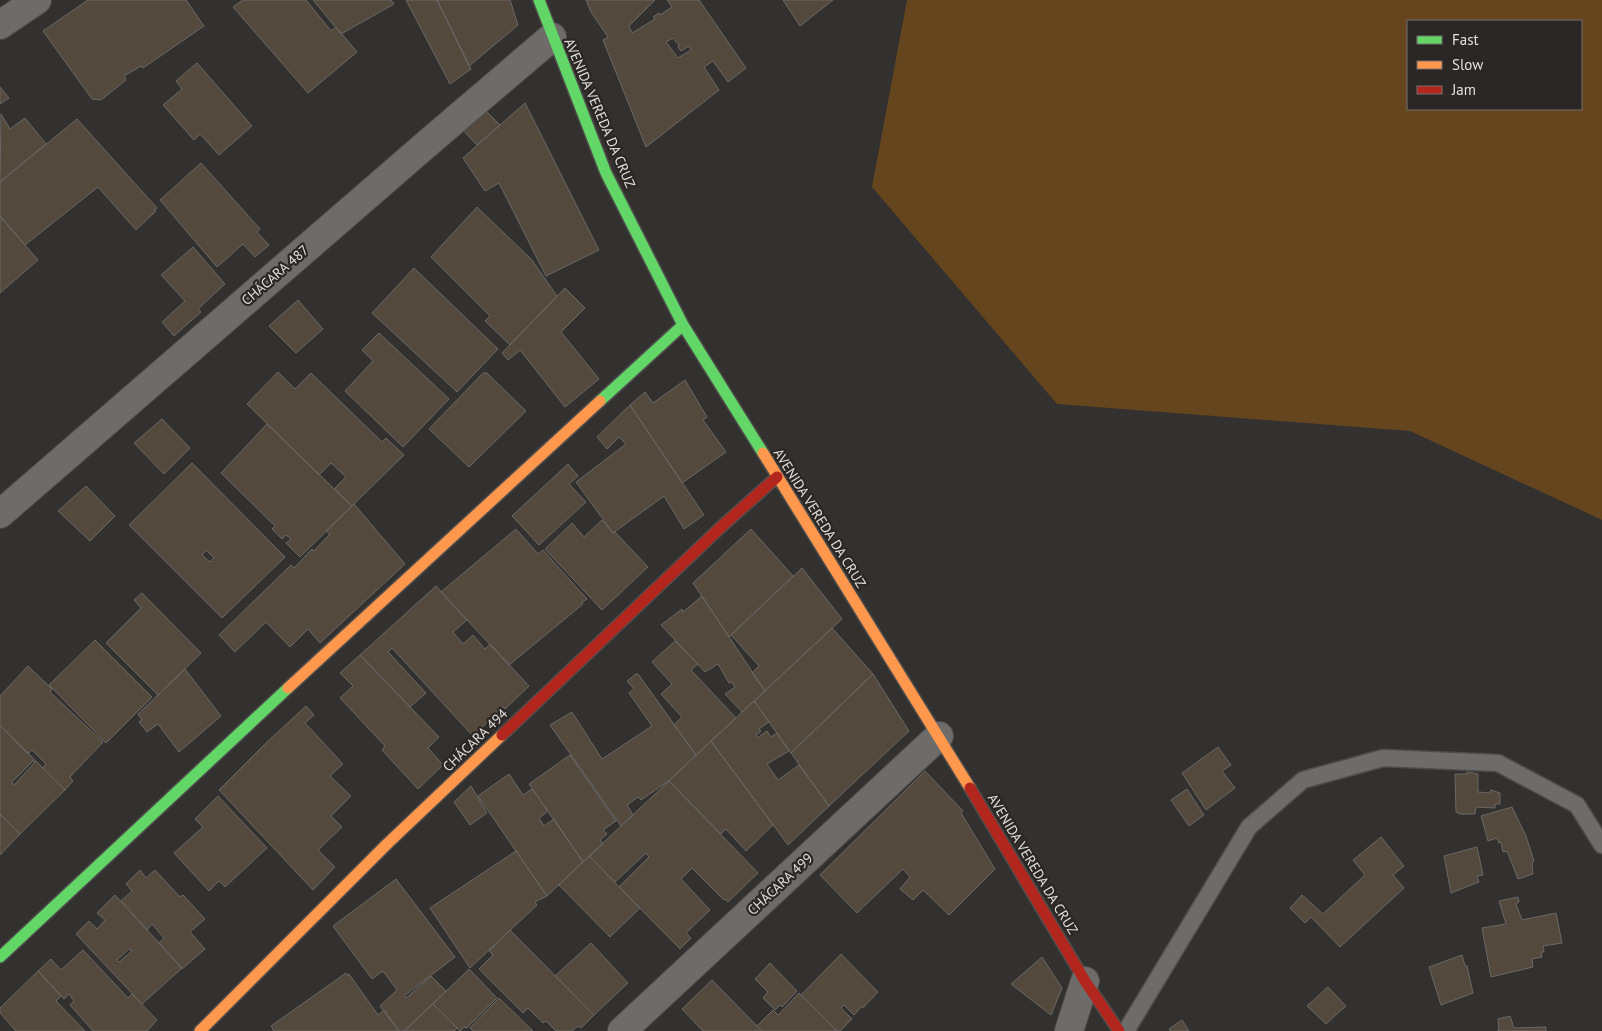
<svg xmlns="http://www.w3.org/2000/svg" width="1602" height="1031" font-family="'PT Sans',sans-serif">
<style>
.green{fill:#64451e;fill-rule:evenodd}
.building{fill:#53493c;stroke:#6a6967;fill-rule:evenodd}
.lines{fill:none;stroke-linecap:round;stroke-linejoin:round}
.lane-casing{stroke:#4f4d4b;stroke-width:19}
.street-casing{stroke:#4f4d4b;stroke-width:30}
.fast-casing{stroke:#4f4d4b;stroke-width:14}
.slow-casing{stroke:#4f4d4b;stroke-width:14}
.jam-casing{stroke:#4f4d4b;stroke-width:14}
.lane{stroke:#6d6c6a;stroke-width:16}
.street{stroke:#6d6c6a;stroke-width:28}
.fast{stroke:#63d668;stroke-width:11}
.slow{stroke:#ff974d;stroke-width:11}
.jam{stroke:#b3261e;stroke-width:11}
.labels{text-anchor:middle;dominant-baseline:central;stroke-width:4.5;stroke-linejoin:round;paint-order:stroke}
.street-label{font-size:14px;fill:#e2e0de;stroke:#2a2724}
</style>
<rect width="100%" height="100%" fill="#33312f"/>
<path class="green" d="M 907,0 L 1602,0 L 1602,520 L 1410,431 L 1057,404 L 872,187 ZM 1408,21 L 1581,21 L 1581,109 L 1408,109 Z"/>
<path class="building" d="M 88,0 L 186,0 L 204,26 L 143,68 L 141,66 L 124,76 L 126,80 L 101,100 L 92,99 L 43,31 Z
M 243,0 L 306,0 L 331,31 L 336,27 L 357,52 L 308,93 L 233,7 Z
M 313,0 L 391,0 L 394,4 L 341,34 Z
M 406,0 L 437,0 L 471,69 L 450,84 Z
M 437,0 L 510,0 L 518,25 L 469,66 Z
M 586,0 L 655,0 L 629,26 L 632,33 L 655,19 L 653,17 L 659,13 L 660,15 L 672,7 L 667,0 L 699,0 L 746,68 L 728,82 L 713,61 L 704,67 L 719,90 L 646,147 L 603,40 L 608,37 L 591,12 ZM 673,38 L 679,45 L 678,47 L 681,51 L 689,46 L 691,50 L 678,58 L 666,42 Z
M 783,0 L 833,0 L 800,26 Z
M 197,63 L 252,126 L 219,155 L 200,134 L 194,140 L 163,105 L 182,89 L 176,81 Z
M 0,87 L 9,98 L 0,104 Z
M 525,103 L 599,250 L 546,276 L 499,183 L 485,191 L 463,158 Z
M 481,106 L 500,125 L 477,145 L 456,123 Z
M 1,114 L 10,129 L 25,118 L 46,144 L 0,182 Z
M 77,119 L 157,208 L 154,210 L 156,211 L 136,230 L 98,187 L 25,245 L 0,216 L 0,182 Z
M 201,163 L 260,229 L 257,232 L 269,245 L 255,257 L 243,244 L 217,267 L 160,200 Z
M 477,207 L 532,260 L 557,296 L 510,345 L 485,321 L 490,316 L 431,257 Z
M 0,216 L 38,260 L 0,293 Z
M 193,247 L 225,284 L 198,309 L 201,312 L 174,336 L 162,322 L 185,301 L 161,275 Z
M 414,268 L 498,349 L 457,392 L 372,313 Z
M 565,288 L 585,308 L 561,332 L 599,379 L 565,407 L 520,350 L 508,360 L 502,353 Z
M 298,300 L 323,329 L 296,353 L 269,326 Z
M 379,333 L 449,399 L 403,447 L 345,391 L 373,361 L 362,350 Z
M 278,372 L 295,389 L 311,373 L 382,442 L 386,438 L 404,455 L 352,506 L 334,489 L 346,477 L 331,463 L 319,475 L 247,404 Z
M 483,373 L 487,373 L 526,411 L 469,467 L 429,429 Z
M 685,380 L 707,417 L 703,420 L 726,452 L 682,483 L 630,405 L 645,392 L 653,403 Z
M 630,405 L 704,515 L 684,529 L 664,496 L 613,533 L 576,482 L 626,444 L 619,437 L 607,449 L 597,437 Z
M 162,419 L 190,448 L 164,474 L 134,443 Z
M 267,424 L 352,506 L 300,557 L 286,543 L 291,539 L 286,535 L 282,539 L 272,529 L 275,526 L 221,473 Z
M 192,463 L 285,557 L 222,618 L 129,525 ZM 206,550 L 214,558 L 210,562 L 202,555 Z
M 568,464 L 578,476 L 569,484 L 586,502 L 539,545 L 512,516 Z
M 86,486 L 115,516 L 90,541 L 58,511 Z
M 354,504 L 405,564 L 320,643 L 308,629 L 290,647 L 266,622 L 235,652 L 219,635 L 291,565 L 294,568 L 312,549 L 314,551 L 330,534 L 326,531 Z
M 602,520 L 613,533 L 615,532 L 648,567 L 602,610 L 545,549 L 572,523 L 584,537 Z
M 516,529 L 538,554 L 543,550 L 587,599 L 582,602 L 583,604 L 509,665 L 441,592 Z
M 751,529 L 793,576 L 729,637 L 693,583 Z
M 802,568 L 842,619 L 765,691 L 752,673 L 759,666 L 731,635 Z
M 436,586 L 467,620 L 453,632 L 463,644 L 473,635 L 485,649 L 490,644 L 529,686 L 505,709 L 503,707 L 473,736 L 392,648 L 388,652 L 426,693 L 410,707 L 360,655 Z
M 142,593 L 201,653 L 158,695 L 106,643 L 141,608 L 134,600 Z
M 702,596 L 765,691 L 742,712 L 725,694 L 735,687 L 731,682 L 729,683 L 718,664 L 705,672 L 661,625 L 682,609 L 683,612 Z
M 832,628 L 873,674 L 791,753 L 754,701 Z
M 95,640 L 152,697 L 106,743 L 49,685 Z
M 675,641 L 698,664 L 691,670 L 736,718 L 696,755 L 674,725 L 682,717 L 661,694 L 672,684 L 652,662 Z
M 360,655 L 439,737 L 428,748 L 443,765 L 418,789 L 382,750 L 385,746 L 340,698 L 353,686 L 340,673 Z
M 28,666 L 52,689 L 50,692 L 103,742 L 70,777 L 73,781 L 65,790 L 43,768 L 46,764 L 32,750 L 28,754 L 0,725 L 0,696 Z
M 185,669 L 221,716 L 179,752 L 158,724 L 147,732 L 139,722 L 142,720 L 138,714 Z
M 636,674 L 638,674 L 696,755 L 670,780 L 641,800 L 638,797 L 627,805 L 633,815 L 621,826 L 550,725 L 572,712 L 602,759 L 652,726 L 629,693 L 634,689 L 627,681 Z
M 873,674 L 909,731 L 829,806 L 791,753 Z
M 754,701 L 769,722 L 759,729 L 761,731 L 756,735 L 757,738 L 767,731 L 771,737 L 777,733 L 789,751 L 767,764 L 778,780 L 799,765 L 829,806 L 788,845 L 711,741 Z
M 306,706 L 314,715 L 305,723 L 343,764 L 330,776 L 351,796 L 331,816 L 342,827 L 318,850 L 335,867 L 313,890 L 219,790 L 266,743 Z
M 0,725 L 65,790 L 20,834 L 0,814 ZM 33,761 L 35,762 L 14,785 L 12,782 Z
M 711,741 L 773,825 L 746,851 L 726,829 L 721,834 L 669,781 Z
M 1218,747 L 1231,765 L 1222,771 L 1235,788 L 1206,810 L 1182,773 Z
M 570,755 L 616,821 L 603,830 L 607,834 L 600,840 L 603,844 L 583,862 L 529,784 Z
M 925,771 L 963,811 L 961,813 L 995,869 L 949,915 L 923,890 L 913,900 L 900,889 L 910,877 L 903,869 L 857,913 L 820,875 Z
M 1467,772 L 1478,774 L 1478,792 L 1489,793 L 1491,790 L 1500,793 L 1500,804 L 1495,804 L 1495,808 L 1476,807 L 1475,814 L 1460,814 L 1456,812 L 1455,774 L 1467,774 Z
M 509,774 L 523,795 L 532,789 L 548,811 L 539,818 L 544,826 L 554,819 L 583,862 L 547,896 L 478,796 Z
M 669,781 L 758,873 L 728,902 L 725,899 L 724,900 L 692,868 L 681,879 L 710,910 L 686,933 L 691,938 L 680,949 L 619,887 L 649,857 L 646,853 L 615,882 L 589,856 Z
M 471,786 L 487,813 L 470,825 L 454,802 Z
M 1187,789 L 1204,815 L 1189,826 L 1171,800 Z
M 218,796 L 267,848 L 225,887 L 219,881 L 209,891 L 174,853 L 203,827 L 195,819 Z
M 1512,807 L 1526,836 L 1534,861 L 1532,863 L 1533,874 L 1518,879 L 1507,851 L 1503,852 L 1501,842 L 1499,843 L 1497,838 L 1488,841 L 1481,816 Z
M 1,815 L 20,834 L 0,855 L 0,816 Z
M 1381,837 L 1404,866 L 1393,875 L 1404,888 L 1340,947 L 1311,917 L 1305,923 L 1290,908 L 1302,895 L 1323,914 L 1365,875 L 1353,860 Z
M 1477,847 L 1483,875 L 1477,876 L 1479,882 L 1451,893 L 1444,856 Z
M 516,851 L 547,896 L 535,902 L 537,905 L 470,968 L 430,908 Z
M 589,856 L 640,908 L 610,937 L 559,885 Z
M 140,870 L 146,878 L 155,870 L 180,897 L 183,895 L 205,919 L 190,932 L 205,949 L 182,969 L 159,943 L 164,938 L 152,924 L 147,930 L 121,901 L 132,891 L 126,884 Z
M 396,879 L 455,957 L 404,996 L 406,998 L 431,976 L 446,991 L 404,1031 L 399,1031 L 380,1006 L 397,990 L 383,971 L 372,979 L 333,926 Z
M 115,895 L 182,968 L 142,1004 L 76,934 L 89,921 L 97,929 L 105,920 L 97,913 ZM 129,949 L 132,951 L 119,962 L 117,960 Z
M 1518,897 L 1519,902 L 1516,904 L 1522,920 L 1556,913 L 1562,943 L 1543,946 L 1544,952 L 1541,952 L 1542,957 L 1532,959 L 1533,967 L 1491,977 L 1482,928 L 1506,924 L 1499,901 Z
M 510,930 L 594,1015 L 581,1028 L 578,1026 L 572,1031 L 556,1031 L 546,1021 L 543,1023 L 528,1008 L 523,1013 L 479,969 L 493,955 L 489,951 Z
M 591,943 L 628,983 L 594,1015 L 555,976 Z
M 83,950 L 128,998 L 132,994 L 157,1020 L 147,1031 L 93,1031 L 70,1005 L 74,1001 L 69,994 L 64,999 L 38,971 L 51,959 L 61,970 Z
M 841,954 L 878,992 L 863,1008 L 862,1006 L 854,1015 L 844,1005 L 841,1008 L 852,1019 L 840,1031 L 837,1031 L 801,995 Z
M 1462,955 L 1465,966 L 1467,966 L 1473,993 L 1441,1005 L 1429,967 Z
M 1042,957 L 1062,988 L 1051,1015 L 1011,984 Z
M 770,963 L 797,991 L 782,1007 L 780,1005 L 775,1010 L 763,998 L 768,992 L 755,979 Z
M 469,969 L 497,998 L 467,1028 L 464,1027 L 460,1031 L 433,1004 Z
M 38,971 L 61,996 L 56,1001 L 85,1031 L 16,1031 L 0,1013 L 0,1008 Z
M 346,973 L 348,976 L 349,974 L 378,1015 L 384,1010 L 399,1031 L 274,1031 L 271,1026 Z
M 712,980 L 757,1026 L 762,1031 L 703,1031 L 682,1009 Z
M 1328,987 L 1346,1006 L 1326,1024 L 1307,1006 Z
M 799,993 L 837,1031 L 762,1031 L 757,1026 L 773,1010 L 778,1015 Z
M 499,998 L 533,1031 L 473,1031 L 470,1028 Z
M 433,1004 L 457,1028 L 454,1031 L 404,1031 Z
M 1510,1016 L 1514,1028 L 1546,1027 L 1546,1031 L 1497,1031 L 1499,1030 L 1498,1019 Z
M 1182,1020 L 1189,1031 L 1171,1031 L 1169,1029 Z"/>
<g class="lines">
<g class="lane-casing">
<path id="lane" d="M 1126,1031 L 1249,827 L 1303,780 L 1383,758 L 1498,763 L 1577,805 L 1602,845"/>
</g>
<g class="street-casing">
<path id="street" d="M 0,25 L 37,0
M 0,514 L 429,142 L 552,37
M 622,1031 L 939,736
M 1069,1031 L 1085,981"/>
</g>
<g class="fast-casing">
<path id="fast" d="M 539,0 L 606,173 L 683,325 L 763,453
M 600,401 L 683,325
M 0,957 L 288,688"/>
</g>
<g class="slow-casing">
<path id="slow" d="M 763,453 L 970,788
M 288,688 L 600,401
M 200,1031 L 387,844 L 502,735"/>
</g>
<g class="jam-casing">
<path id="jam" d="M 502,735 L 722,526 L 777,477
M 970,788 L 1085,981 L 1119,1031"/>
</g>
<use href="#lane" class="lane"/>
<use href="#street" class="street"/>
<use href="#fast" class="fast"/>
<use href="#slow" class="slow"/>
<use href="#jam" class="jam"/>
</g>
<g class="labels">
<g class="street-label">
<text transform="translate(600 113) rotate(67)">AVENIDA VEREDA DA CRUZ</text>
<text transform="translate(275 275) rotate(-41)">CHÁCARA 487</text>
<text transform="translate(820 518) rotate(58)">AVENIDA VEREDA DA CRUZ</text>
<text transform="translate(475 740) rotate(-44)">CHÁCARA 494</text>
<text transform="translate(1033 864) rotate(59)">AVENIDA VEREDA DA CRUZ</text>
<text transform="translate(780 884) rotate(-43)">CHÁCARA 499</text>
</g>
</g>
<rect x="1407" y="20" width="175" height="90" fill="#2a2724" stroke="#74716e"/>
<rect x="1417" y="36" width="25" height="8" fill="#63d668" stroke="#74716e"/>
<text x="1452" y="45" font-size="15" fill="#e2e0de">Fast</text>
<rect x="1417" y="61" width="25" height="8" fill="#ff974d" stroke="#74716e"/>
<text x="1452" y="70" font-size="15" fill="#e2e0de">Slow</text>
<rect x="1417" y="86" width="25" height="8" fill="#b3261e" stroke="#74716e"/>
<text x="1452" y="95" font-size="15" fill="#e2e0de">Jam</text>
</svg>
